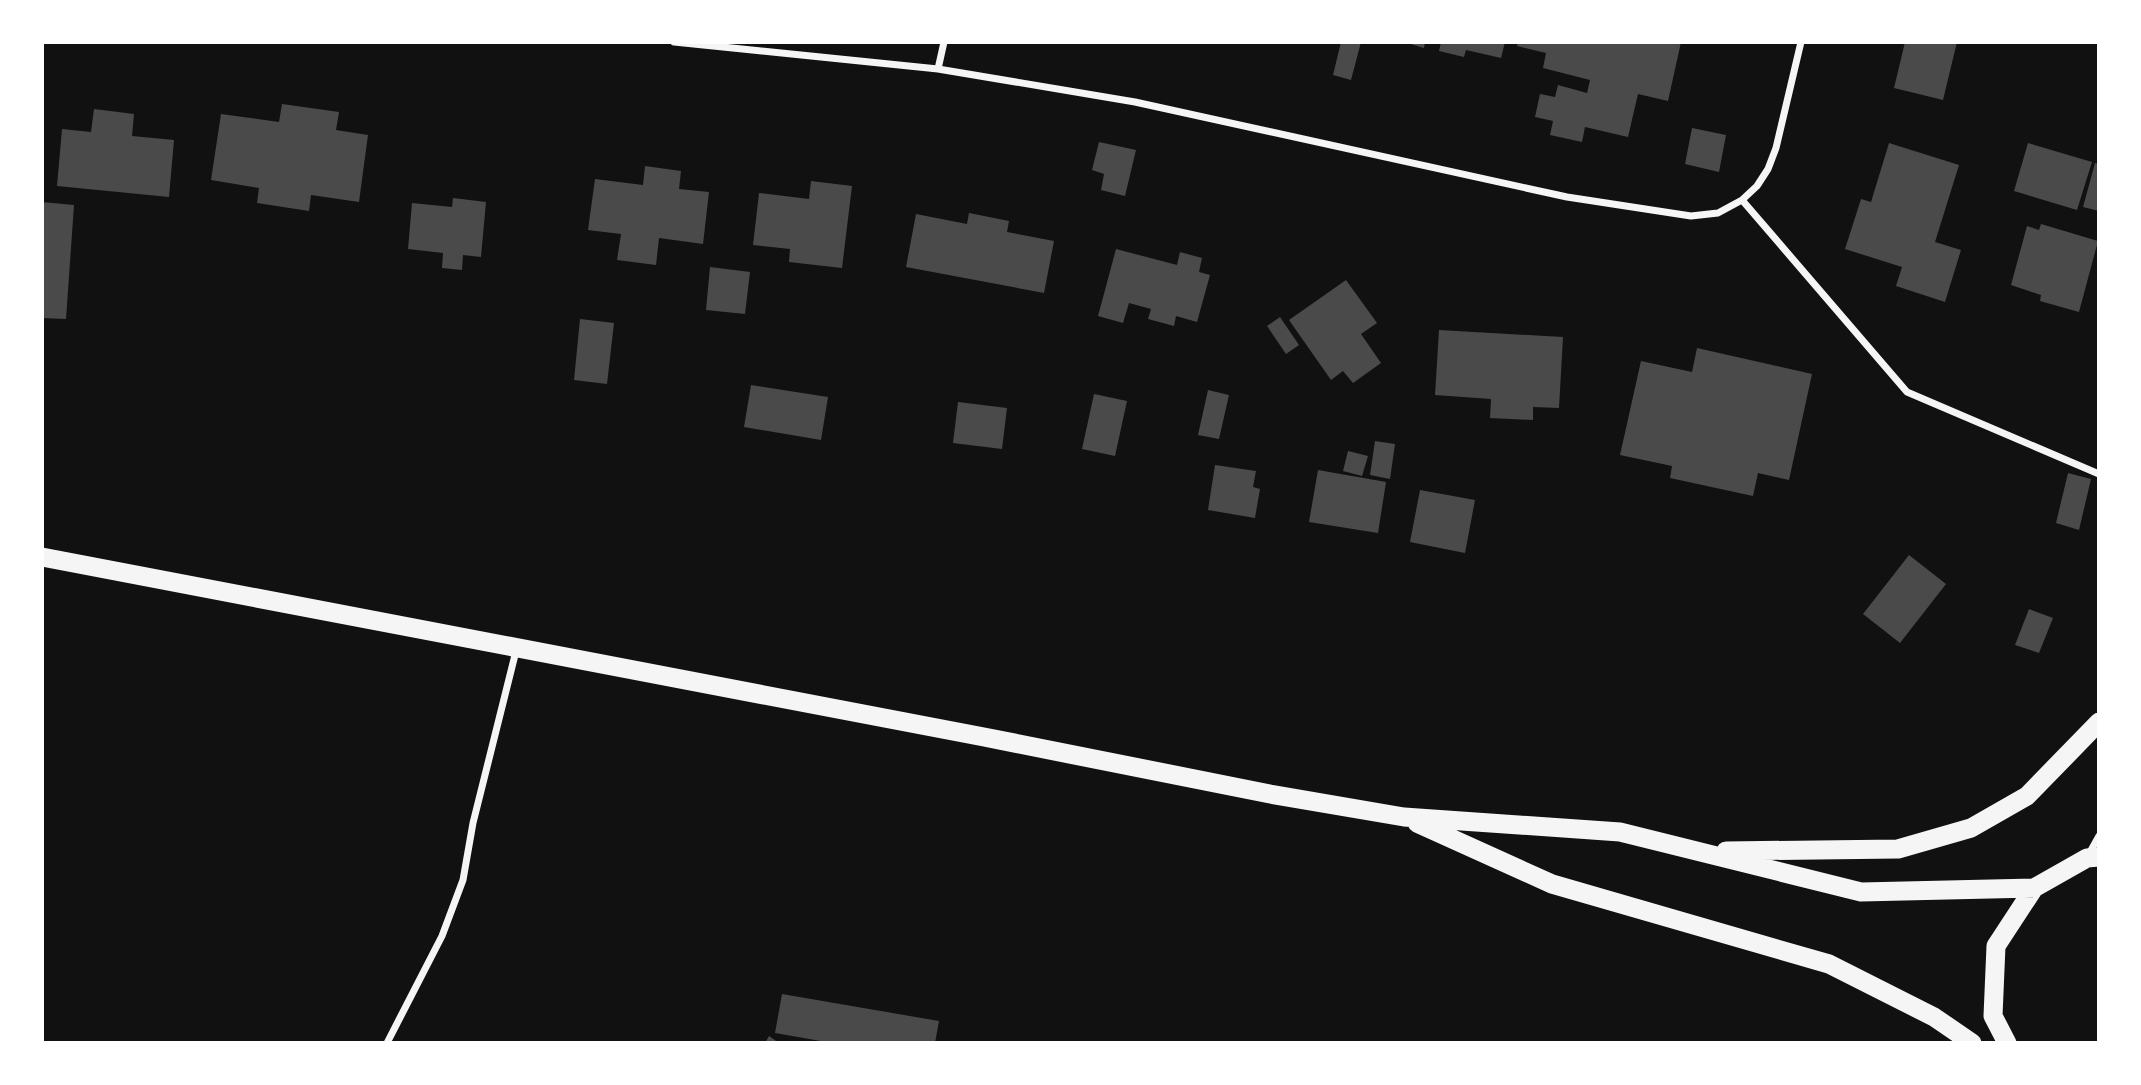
<svg xmlns="http://www.w3.org/2000/svg" width="2141" height="1085" font-family="Arial,sans-serif">
<style>
.building{fill:#4a4a4a}
.lines{fill:none;stroke-linecap:round;stroke-linejoin:round}
.minor{stroke:#f5f5f5;stroke-width:7}
.trunk{stroke:#f5f5f5;stroke-width:19}
</style>
<rect width="100%" height="100%" fill="#111"/>
<path class="building" d="M 1341,42 L 1361,42 L 1351,80 L 1333,75 Z
M 1404,42 L 1425,42 L 1424,48 Z
M 1441,42 L 1505,42 L 1501,58 L 1466,50 L 1464,57 L 1439,51 Z
M 1518,42 L 1681,42 L 1668,101 L 1638,94 L 1628,137 L 1585,127 L 1582,142 L 1550,135 L 1553,121 L 1535,117 L 1540,94 L 1555,97 L 1558,85 L 1587,93 L 1590,80 L 1543,68 L 1546,53 L 1517,46 Z
M 1905,42 L 1957,42 L 1943,100 L 1894,88 Z
M 282,104 L 339,112 L 336,130 L 368,135 L 359,202 L 311,195 L 309,211 L 257,203 L 259,188 L 211,180 L 221,114 L 279,122 Z
M 94,109 L 134,114 L 132,136 L 174,140 L 169,197 L 57,186 L 62,129 L 91,132 Z
M 1692,128 L 1726,135 L 1719,172 L 1685,164 Z
M 1099,142 L 1136,150 L 1125,196 L 1101,190 L 1104,174 L 1092,170 Z
M 1889,143 L 1959,165 L 1935,242 L 1961,250 L 1945,302 L 1896,286 L 1902,267 L 1845,249 L 1861,199 L 1871,202 Z
M 2028,143 L 2092,162 L 2077,210 L 2014,191 Z
M 2095,163 L 2099,164 L 2099,211 L 2083,207 Z
M 645,166 L 681,171 L 679,189 L 709,192 L 703,244 L 659,238 L 656,265 L 617,260 L 621,234 L 588,230 L 595,179 L 643,185 Z
M 811,181 L 852,186 L 842,268 L 789,262 L 790,249 L 753,245 L 759,193 L 809,199 Z
M 453,198 L 486,202 L 481,257 L 463,255 L 462,270 L 442,268 L 443,253 L 408,249 L 412,203 L 452,207 Z
M 42,202 L 74,205 L 66,319 L 42,318 Z
M 969,213 L 1009,221 L 1007,232 L 1054,241 L 1044,293 L 906,267 L 916,214 L 967,224 Z
M 2041,224 L 2098,241 L 2079,312 L 2040,301 L 2041,295 L 2011,285 L 2027,226 L 2039,230 Z
M 1116,249 L 1177,265 L 1180,252 L 1202,258 L 1199,272 L 1210,275 L 1197,322 L 1176,316 L 1174,326 L 1148,319 L 1151,309 L 1129,303 L 1123,323 L 1098,316 Z
M 710,267 L 750,272 L 745,314 L 706,310 Z
M 1346,280 L 1377,323 L 1361,334 L 1381,363 L 1353,383 L 1343,371 L 1331,380 L 1289,320 Z
M 1280,317 L 1299,345 L 1286,354 L 1267,326 Z
M 580,319 L 614,323 L 607,384 L 574,380 Z
M 1439,330 L 1563,337 L 1559,408 L 1533,407 L 1533,420 L 1490,418 L 1491,399 L 1435,395 Z
M 1697,348 L 1812,374 L 1789,480 L 1758,473 L 1753,496 L 1670,478 L 1672,466 L 1620,455 L 1641,361 L 1692,372 Z
M 751,385 L 828,397 L 821,440 L 744,427 Z
M 1208,390 L 1229,395 L 1219,439 L 1198,435 Z
M 1094,394 L 1127,401 L 1115,456 L 1082,449 Z
M 958,402 L 1007,408 L 1002,449 L 953,443 Z
M 1375,441 L 1395,444 L 1390,479 L 1370,475 Z
M 1348,451 L 1368,456 L 1362,476 L 1343,471 Z
M 1215,465 L 1256,471 L 1253,487 L 1260,489 L 1255,518 L 1208,510 Z
M 1318,470 L 1386,482 L 1378,533 L 1309,522 Z
M 2068,473 L 2091,479 L 2079,530 L 2056,523 Z
M 1420,490 L 1475,500 L 1465,553 L 1410,542 Z
M 1909,555 L 1946,584 L 1900,643 L 1863,614 Z
M 2029,609 L 2053,618 L 2039,653 L 2015,645 Z
M 782,994 L 939,1021 L 935,1043 L 832,1043 L 775,1033 Z
M 769,1036 L 779,1043 L 765,1043 Z"/>
<g class="lines">
<path class="minor" d="M 674,42 L 938,69 L 1135,102 L 1567,197 L 1691,216 L 1718,213 L 1742,200 L 1757,186 L 1768,169 L 1776,148 L 1801,42
M 938,69 L 944,42
M 1742,200 L 1907,392 L 2099,474
M 2089,854 L 2099,836
M 387,1043 L 442,936 L 463,880 L 473,823 L 516,651"/>
<path class="trunk" d="M 42,557 L 984,737 L 1270,794 L 1404,817 L 1620,832 L 1861,892 L 2034,888
M 1417,823 L 1552,884 L 1829,964 L 1934,1017 L 1972,1043
M 1726,851 L 1898,849 L 1971,828 L 2027,796 L 2099,722
M 2007,1043 L 1993,1016 L 1996,946 L 2034,888 L 2087,858 L 2099,857"/>
</g>
<rect width="2141" height="1085" fill="none" stroke="#ffffff" stroke-width="88"/>
</svg>
